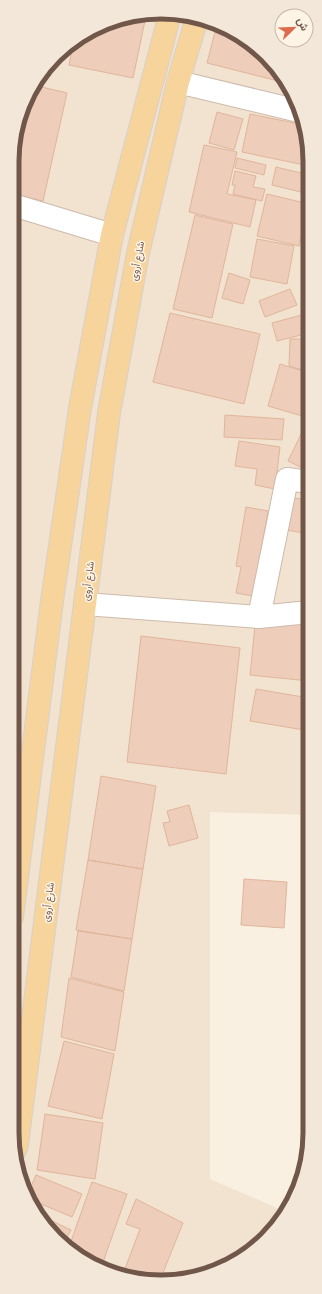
<svg xmlns="http://www.w3.org/2000/svg" width="322" height="1294" font-family="'DM Sans',Vazirmatn,sans-serif">
<style>
.residential{fill:#f2e2d0}
.building{fill:#eeceba;stroke:#e0b59b}
.lines{fill:none;stroke-linecap:round;stroke-linejoin:round}
.street-casing{stroke:#cdbaab;stroke-width:24}
.primary-casing{stroke:#d7d0cc;stroke-width:24}
.street{stroke:#fff;stroke-width:22}
.primary{stroke:#f6d49c;stroke-width:22}
.labels{text-anchor:middle;dominant-baseline:central;stroke-width:3;stroke-linejoin:round;paint-order:stroke}
.street-label{font-size:10px;fill:#70574a;stroke:#fef4e6}
.rim{fill:none;stroke:#70574a;stroke-width:5}
</style>
<rect width="100%" height="100%" fill="#faf0e1"/>
<path class="residential" d="M 181,13 L 227,27 L 267,56 L 295,95 L 309,142 L 309,815 L 210,812 L 210,1179 L 286,1212 L 252,1251 L 209,1274 L 151,1282 L 95,1267 L 49,1231 L 23,1190 L 12,1133 L 13,141 L 32,86 L 70,43 L 123,17 Z"/>
<path class="building" d="M 146,16 L 133,78 L 69,65 L 74,41 L 123,17 Z
M 217,24 L 227,27 L 267,56 L 286,83 L 207,63 Z
M 33,85 L 67,93 L 43,201 L 13,194 L 13,171 Z
M 217,112 L 243,119 L 234,150 L 209,143 Z
M 250,114 L 304,125 L 309,142 L 309,166 L 242,152 Z
M 204,145 L 237,152 L 227,194 L 256,200 L 250,227 L 189,212 Z
M 237,158 L 266,165 L 264,175 L 235,168 Z
M 276,167 L 309,175 L 309,194 L 272,185 Z
M 235,171 L 256,176 L 253,187 L 265,189 L 262,201 L 233,194 L 235,185 L 232,185 Z
M 267,194 L 309,204 L 299,246 L 257,236 Z
M 195,215 L 233,224 L 212,318 L 173,309 Z
M 257,239 L 294,246 L 287,284 L 250,277 Z
M 229,273 L 250,280 L 243,304 L 222,298 Z
M 290,289 L 297,305 L 265,317 L 259,301 Z
M 309,293 L 309,308 L 304,294 Z
M 170,313 L 260,334 L 244,404 L 153,382 Z
M 309,313 L 309,333 L 277,341 L 272,323 Z
M 290,339 L 309,339 L 309,372 L 289,366 Z
M 280,364 L 309,373 L 309,418 L 268,406 Z
M 225,415 L 284,419 L 282,440 L 224,437 Z
M 304,428 L 309,430 L 309,471 L 288,461 Z
M 239,441 L 280,447 L 275,489 L 255,485 L 257,469 L 235,466 Z
M 292,498 L 309,500 L 309,534 L 287,530 Z
M 246,507 L 268,511 L 253,596 L 236,593 L 241,567 L 236,566 Z
M 256,616 L 309,621 L 309,681 L 250,675 Z
M 141,636 L 240,648 L 226,774 L 127,762 Z
M 256,689 L 309,698 L 304,730 L 250,721 Z
M 101,776 L 156,786 L 143,869 L 88,860 Z
M 189,805 L 198,838 L 169,846 L 163,823 L 170,822 L 167,811 Z
M 88,860 L 143,869 L 132,939 L 76,930 Z
M 244,879 L 287,882 L 284,928 L 241,925 Z
M 78,931 L 132,939 L 124,991 L 71,977 Z
M 69,978 L 124,992 L 115,1051 L 61,1037 Z
M 64,1041 L 114,1054 L 102,1119 L 48,1106 Z
M 45,1114 L 103,1123 L 95,1179 L 37,1170 Z
M 36,1175 L 82,1194 L 72,1217 L 29,1199 L 27,1196 Z
M 92,1182 L 127,1194 L 101,1268 L 95,1267 L 69,1247 Z
M 136,1199 L 183,1223 L 160,1280 L 151,1282 L 123,1274 L 140,1229 L 126,1224 Z
M 38,1214 L 71,1230 L 64,1243 L 49,1231 Z"/>
<g class="lines">
<g class="street-casing">
<path id="street" d="M 178,82 L 299,111
M 13,205 L 112,235
M 85,604 L 259,617 L 309,612
M 259,617 L 287,479 L 309,482"/>
</g>
<g class="primary-casing">
<path id="primary" d="M 12,917 L 52,601 L 80,408 L 112,235 L 170,14
M 15,1150 L 17,1145 L 109,413 L 138,253 L 178,82 L 197,18"/>
</g>
<use href="#street" class="street"/>
<use href="#primary" class="primary"/>
</g>
<g class="labels">
<g class="street-label">
<text transform="translate(137 261) rotate(-79)">شارع أروى</text>
<text transform="translate(88 581) rotate(-83)">شارع أروى</text>
<text transform="translate(48 902) rotate(-83)">شارع أروى</text>
</g>
</g>
<path d="M0 0H322V1294H0ZM161 19H161A142 142 0 0 1 303 161V1133A142 142 0 0 1 161 1275H161A142 142 0 0 1 19 1133V161A142 142 0 0 1 161 19Z" fill="#f3e7da" fill-rule="evenodd"/>
<path class="rim" d="M161 19H161A142 142 0 0 1 303 161V1133A142 142 0 0 1 161 1275H161A142 142 0 0 1 19 1133V161A142 142 0 0 1 161 19Z"/>
<g transform="translate(294 28) rotate(67)"><circle r="19" fill="#fef4e6" stroke="#c5b5a8"/>
<path d="M0-3L7 15L0 10L-7 15Z" fill="#de6b4c"/>
<text y="-6" font-size="11" font-weight="bold" text-anchor="middle" fill="#70574a">ش</text>
</g>
</svg>
